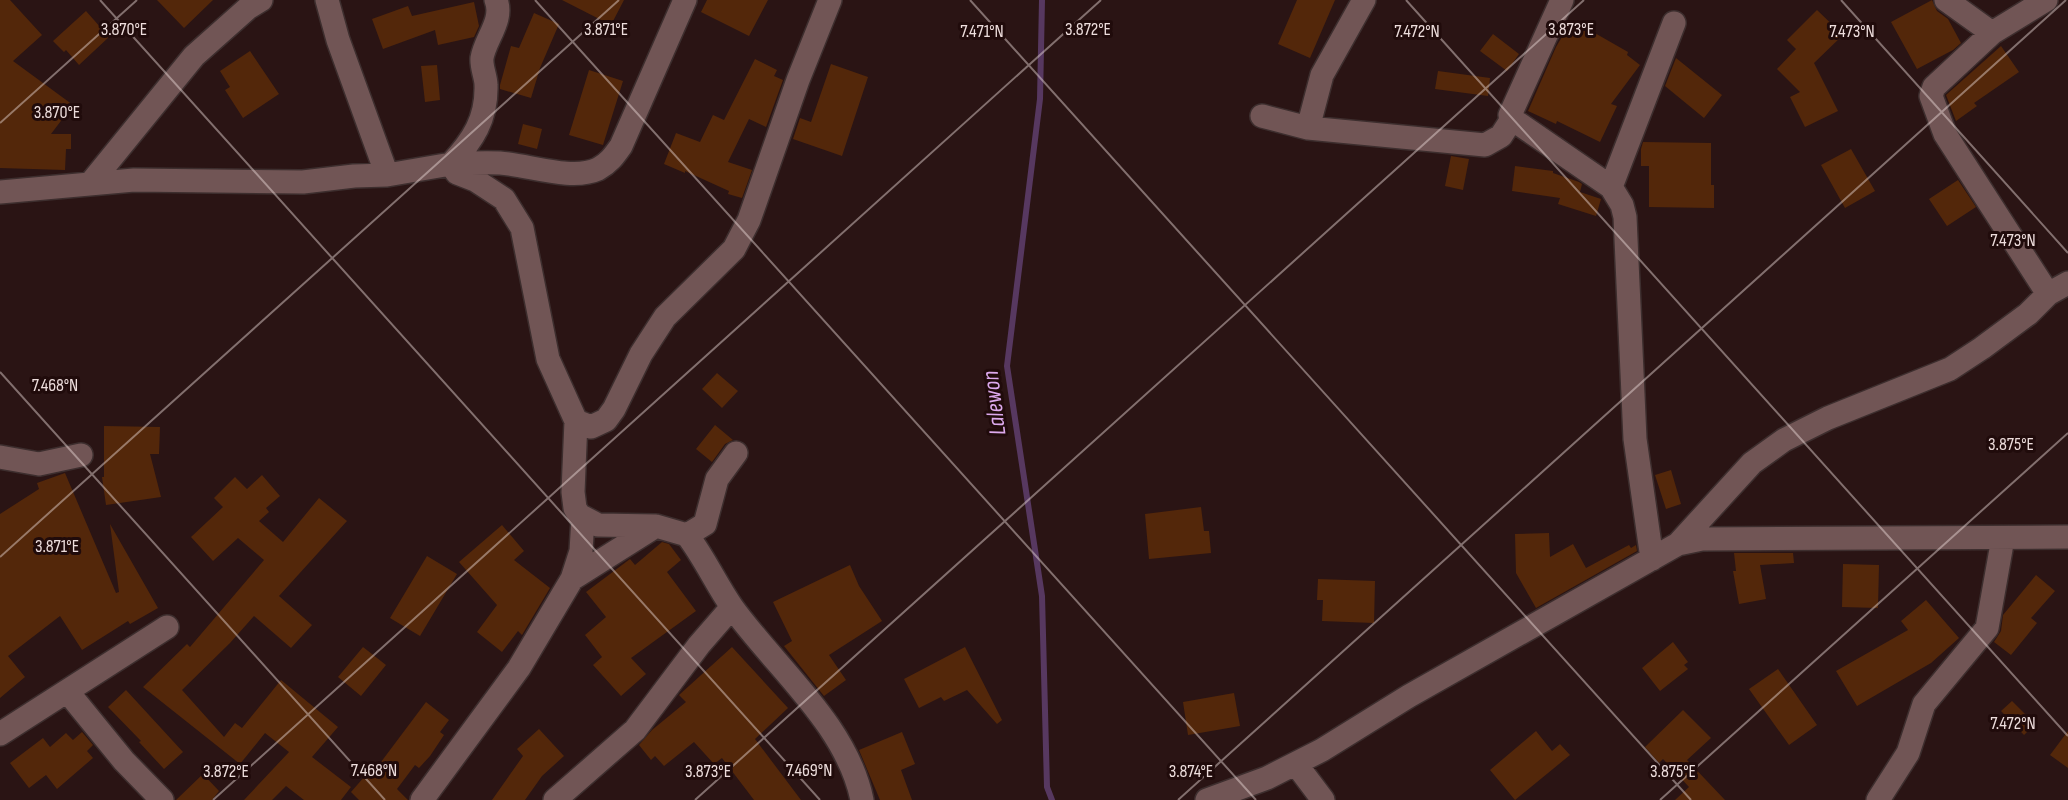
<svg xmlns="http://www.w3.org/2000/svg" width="2068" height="800" font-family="'Sofia Sans Condensed',sans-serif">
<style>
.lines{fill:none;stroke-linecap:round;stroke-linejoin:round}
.stream{stroke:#573860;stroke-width:6}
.building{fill:#53270a}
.minor-casing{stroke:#3d2e2e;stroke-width:26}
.minor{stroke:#715555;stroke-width:23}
.ticks{fill:none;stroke:#eddddc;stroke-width:2;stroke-opacity:0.45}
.labels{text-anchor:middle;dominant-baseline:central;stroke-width:6;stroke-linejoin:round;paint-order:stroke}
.water-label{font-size:24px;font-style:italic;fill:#dca9ec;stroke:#200b0b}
.ticks-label{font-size:18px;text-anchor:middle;fill:#eddddc;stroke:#200b0b;stroke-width:6;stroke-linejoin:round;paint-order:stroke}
</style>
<rect width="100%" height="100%" fill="#2a1414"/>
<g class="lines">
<path class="stream" d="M 1042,0 L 1040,99 L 1007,366 L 1042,596 L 1047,787 L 1052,800"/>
</g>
<path class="building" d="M 0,0 L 10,0 L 42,35 L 13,61 L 73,105 L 51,134 L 71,134 L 71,149 L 66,149 L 65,170 L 0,168 Z
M 157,0 L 213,0 L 184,28 Z
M 562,0 L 624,0 L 611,25 Z
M 707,0 L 768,0 L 749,36 L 701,12 Z
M 1297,0 L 1335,0 L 1310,58 L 1278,44 Z
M 1932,0 L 1937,11 L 1948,19 L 1961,43 L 1953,50 L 1917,69 L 1891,22 Z
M 474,2 L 479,26 L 474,37 L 438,45 L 435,30 L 383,49 L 372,19 L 408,6 L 412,16 Z
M 1817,10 L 1843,35 L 1814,63 L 1838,111 L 1805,127 L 1790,97 L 1800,92 L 1777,69 L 1796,49 L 1787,40 Z
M 86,11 L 109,37 L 79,65 L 66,50 L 64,52 L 53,41 Z
M 534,13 L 559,24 L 540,68 L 531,98 L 500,89 L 500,85 L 511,46 L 519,48 Z
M 1572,20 L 1628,52 L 1627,55 L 1640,65 L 1611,104 L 1617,106 L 1600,142 L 1557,121 L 1556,124 L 1528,111 L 1556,47 Z
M 1493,34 L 1519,54 L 1507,71 L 1480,51 Z
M 2001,46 L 2019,72 L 1974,103 L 1977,106 L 1956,121 L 1946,95 Z
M 250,51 L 279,94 L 243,118 L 225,90 L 230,87 L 220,71 Z
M 1676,58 L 1722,95 L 1704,118 L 1665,86 Z
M 755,59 L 777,70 L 774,76 L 783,80 L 766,127 L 749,119 L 728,162 L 752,170 L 742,198 L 728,194 L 729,191 L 685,171 L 685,173 L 664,164 L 676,133 L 700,142 L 713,115 L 724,120 Z
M 831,64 L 868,77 L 842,156 L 793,139 L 800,118 L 811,122 Z
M 437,65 L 440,100 L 425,102 L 421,66 Z
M 589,70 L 623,81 L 603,145 L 569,135 Z
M 1438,71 L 1490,78 L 1488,96 L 1435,89 Z
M 523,124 L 542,129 L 537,149 L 518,144 Z
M 1643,142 L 1711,143 L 1711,185 L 1714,185 L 1714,208 L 1649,207 L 1649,166 L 1641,166 L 1641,149 Z
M 1851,149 L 1875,191 L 1845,208 L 1821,165 Z
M 1451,156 L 1469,159 L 1463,190 L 1445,186 Z
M 1515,166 L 1553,171 L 1553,173 L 1579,182 L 1582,184 L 1580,192 L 1601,199 L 1596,216 L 1558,204 L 1560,198 L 1512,191 Z
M 1958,180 L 1976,207 L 1947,226 L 1929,199 Z
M 717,373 L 738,391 L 722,408 L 702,389 Z
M 715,425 L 733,440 L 725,444 L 712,462 L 696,449 Z
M 104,426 L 160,427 L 159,454 L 150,454 L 161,497 L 106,505 L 102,477 L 104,477 Z
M 1671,470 L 1681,504 L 1666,509 L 1655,475 Z
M 65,473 L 116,593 L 119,592 L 110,524 L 158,608 L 130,624 L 128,621 L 82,650 L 60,616 L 8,656 L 25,677 L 0,698 L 0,514 L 39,489 L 37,483 Z
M 262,475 L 280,496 L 266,508 L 269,512 L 259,521 L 283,542 L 319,498 L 347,521 L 279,596 L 312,625 L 291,648 L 254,616 L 230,643 L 182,690 L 224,737 L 235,723 L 242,728 L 281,680 L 338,727 L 312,757 L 351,787 L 341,800 L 304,800 L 286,786 L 272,800 L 244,800 L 289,752 L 265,733 L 240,764 L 143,687 L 187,644 L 190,647 L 264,560 L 238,538 L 213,561 L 191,537 L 223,507 L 214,498 L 235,477 L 247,489 Z
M 1201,507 L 1204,531 L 1209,531 L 1211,553 L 1149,559 L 1145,514 Z
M 502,525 L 524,551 L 514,560 L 550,588 L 522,635 L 518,631 L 502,652 L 477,632 L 497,605 L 459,562 Z
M 1549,533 L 1550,557 L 1573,544 L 1586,568 L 1629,545 L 1631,548 L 1636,545 L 1637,551 L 1536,608 L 1516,573 L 1515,534 Z
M 662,542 L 669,544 L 681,560 L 667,572 L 696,611 L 631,658 L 646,674 L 621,696 L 593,665 L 602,657 L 585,635 L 606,617 L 586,592 L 630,559 L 635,565 Z
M 1734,553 L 1793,553 L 1794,563 L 1760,565 L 1766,599 L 1739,604 L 1733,571 L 1736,571 Z
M 427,556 L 457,574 L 420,636 L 390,618 Z
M 1843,564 L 1879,565 L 1878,608 L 1842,607 Z
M 850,565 L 859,586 L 882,621 L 829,655 L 846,680 L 824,696 L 784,646 L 792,641 L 773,602 Z
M 2036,575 L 2055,591 L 2031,618 L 2037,623 L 2011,655 L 1994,642 L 2001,631 L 2003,615 Z
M 1318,579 L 1375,581 L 1374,623 L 1322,621 L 1323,600 L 1317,600 Z
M 1926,600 L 1959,638 L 1931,663 L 1857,706 L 1836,671 L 1908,630 L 1901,621 Z
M 1673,642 L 1688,662 L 1684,665 L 1688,669 L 1660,691 L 1642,668 Z
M 363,647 L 386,665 L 361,696 L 338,677 Z
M 732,647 L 788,708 L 755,739 L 801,800 L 754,800 L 722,758 L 714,764 L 694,742 L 664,766 L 655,756 L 651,760 L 639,745 L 652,730 L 686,702 L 679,695 Z
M 965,647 L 1002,720 L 997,724 L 967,690 L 944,701 L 941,697 L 919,708 L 904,679 Z
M 1778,669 L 1817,725 L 1789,745 L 1749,689 Z
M 126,690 L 183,752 L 164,769 L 139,742 L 141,741 L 108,707 Z
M 1234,693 L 1240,726 L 1188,735 L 1183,702 Z
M 2012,701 L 2035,724 L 2024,735 L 2001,711 Z
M 426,702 L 449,720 L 440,732 L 444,735 L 430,756 L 419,768 L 415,765 L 397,789 L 408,800 L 359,800 L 351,792 L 372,768 L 375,770 Z
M 1683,710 L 1711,738 L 1687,760 L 1725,800 L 1675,800 L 1689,787 L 1663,759 L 1659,763 L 1645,747 Z
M 539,729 L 564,756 L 542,776 L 525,800 L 492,800 L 523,756 L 517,749 Z
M 1536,731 L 1552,751 L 1560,744 L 1570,755 L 1515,800 L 1490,770 Z
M 2068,731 L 2068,768 L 2050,755 Z
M 82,732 L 93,745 L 87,751 L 93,758 L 57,789 L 46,775 L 29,788 L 10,763 L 43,738 L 50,747 L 66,733 L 73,740 Z
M 902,732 L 915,764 L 901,770 L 912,800 L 880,800 L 859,750 Z
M 203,774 L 219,791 L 212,800 L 176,800 Z"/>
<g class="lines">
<g class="minor-casing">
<path id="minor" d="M 327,0 L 338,40 L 387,175
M 496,0 C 504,20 485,39 482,58 C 481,67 486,77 486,85 C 487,119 473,140 451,164 C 467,163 484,162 500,163 C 529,165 572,181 598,169 C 609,163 614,156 621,146 L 685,0
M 1946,0 L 1992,33 L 2046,0
M 1992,33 L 1934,87 L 1931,96 L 1945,134 L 2048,294
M 1262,116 L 1308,128 L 1485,145 L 1501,136 L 1512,119 L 1510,115 L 1562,0
M 1512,119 L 1611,187 L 1622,205 L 1625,217 L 1635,439 L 1652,559
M 1308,128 L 1322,75 L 1364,0
M 90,184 L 194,56 L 248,8 L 261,0
M 1611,187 L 1674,23
M 0,192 L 134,180 L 303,182 L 354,176 L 387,175 L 451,164 L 457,173 L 475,180 L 504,199 L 522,228 L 548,359 L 576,421 L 573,492 L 575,508 L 579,515 L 598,525 L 656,526 L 687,535
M 576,421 L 591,427 L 606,420 L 614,409 L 641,354 L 665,317 L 734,249 L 749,220 L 798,80 L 830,0
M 736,453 L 717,479 L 705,524 L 687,535 C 704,557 716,584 732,607 C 775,667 847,725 862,800
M 0,457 L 39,464 L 81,455
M 1678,544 L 1752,463 L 1784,440 L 1828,418 L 1950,369 L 1982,348 L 2028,314 L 2048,294 L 2068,283
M 572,579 L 656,526
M 67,691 L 124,761 L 162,800
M 0,734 L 167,627
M 1296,764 L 1323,800
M 422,800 L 519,668 L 572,579 L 581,551 L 583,518
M 555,800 L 635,730 L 699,645 L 732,607
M 1207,800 L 1267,778 L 1322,750 L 1409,696 L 1678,544 L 1702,539 L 2068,537
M 1878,800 L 1908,753 L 1924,704 L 1987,628 L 2003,538"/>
</g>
<use href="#minor" class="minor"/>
</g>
<path class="ticks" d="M 100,0 L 820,800M 535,0 L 1256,800M 970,0 L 1691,800M 1406,0 L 2068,736M 1841,0 L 2068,253M 0,123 L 137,0M 0,372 L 385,800M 0,557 L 619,0M 213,800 L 1101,0M 695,800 L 1584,0M 1178,800 L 2066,0M 1660,800 L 2068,433"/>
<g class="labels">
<g class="water-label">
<text transform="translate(994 403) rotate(-97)">Lalewon</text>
</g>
</g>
<g class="ticks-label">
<text x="124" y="35">3.870°E</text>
<text x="606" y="35">3.871°E</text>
<text x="1088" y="35">3.872°E</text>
<text x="1571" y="35">3.873°E</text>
<text x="982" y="37">7.471°N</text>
<text x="1417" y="37">7.472°N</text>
<text x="1852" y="37">7.473°N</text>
<text x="57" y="118">3.870°E</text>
<text x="2013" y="246">7.473°N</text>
<text x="55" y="391">7.468°N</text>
<text x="2011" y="450">3.875°E</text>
<text x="57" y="552">3.871°E</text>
<text x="2013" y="729">7.472°N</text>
<text x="374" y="776">7.468°N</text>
<text x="809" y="776">7.469°N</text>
<text x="226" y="777">3.872°E</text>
<text x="708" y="777">3.873°E</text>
<text x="1191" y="777">3.874°E</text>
<text x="1673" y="777">3.875°E</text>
</g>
</svg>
